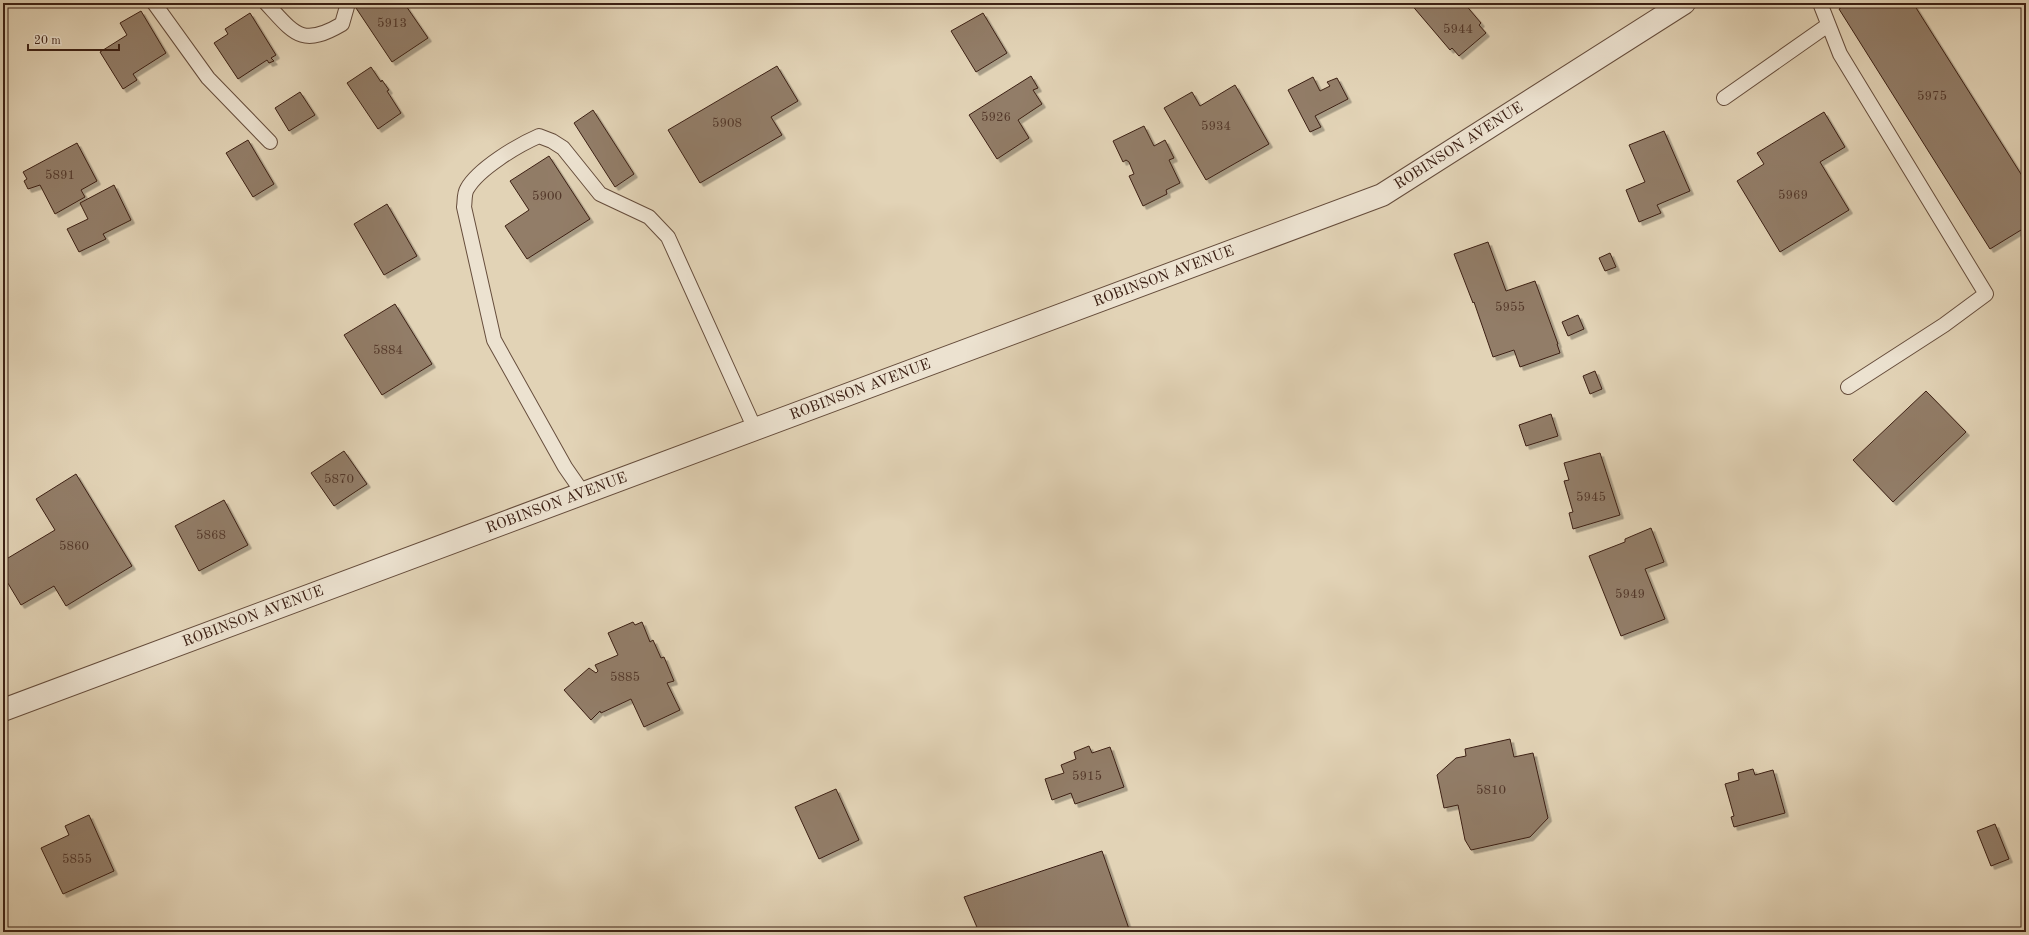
<svg xmlns="http://www.w3.org/2000/svg" width="2029" height="935" font-family="'Old Standard TT',serif">
<style>
.building{fill:#927d68;stroke:#3c2014;filter:url(#shadow)}
.lines{fill:none;stroke-linecap:round;stroke-linejoin:round}
.lane-casing{stroke:#664d3c;stroke-width:16}
.street-casing{stroke:#664d3c;stroke-width:24}
.lane{stroke:#ece2d0;stroke-width:14}
.street{stroke:#ece2d0;stroke-width:22}
.labels{text-anchor:middle;dominant-baseline:central;stroke-width:3;stroke-linejoin:round;paint-order:stroke}
.number-label{font-size:13px;fill:#523729}
.street-label{font-size:15px;fill:#3c2014;stroke:#ece2d0}
</style>
<defs>
<filter id="shadow"><feDropShadow dx="3.5" dy="3.5" stdDeviation="0" flood-color="#0004"/></filter>
</defs>
<rect width="100%" height="100%" fill="#e2d3b6"/>
<filter id="stains"><feTurbulence type="fractalNoise" baseFrequency=".005" numOctaves="4"/><feColorMatrix values="0 0 0 0 .2 0 0 0 0 .09 0 0 0 0 .02 0 0 0 .5 -.17"/></filter>
<radialGradient id="worn" r=".72"><stop offset=".6" stop-color="#630" stop-opacity="0"/><stop offset="1" stop-color="#630" stop-opacity=".3"/></radialGradient>
<path class="building" d="M 363,3 L 404,3 L 428,38 L 392,62 L 356,8 Z
M 1410,3 L 1464,3 L 1481,23 L 1479,25 L 1486,33 L 1459,56 L 1452,48 L 1450,50 Z
M 1849,3 L 1913,3 L 2026,182 L 2026,227 L 1990,249 L 1839,9 Z
M 141,11 L 166,53 L 133,74 L 137,80 L 123,89 L 100,52 L 127,35 L 120,23 Z
M 250,13 L 276,55 L 271,58 L 274,61 L 269,63 L 267,60 L 238,79 L 214,43 L 228,34 L 225,29 Z
M 983,13 L 1007,53 L 976,72 L 951,31 Z
M 777,66 L 798,101 L 771,117 L 782,135 L 700,183 L 668,130 Z
M 371,67 L 381,82 L 382,80 L 389,90 L 387,91 L 401,113 L 378,129 L 347,83 Z
M 1031,76 L 1038,88 L 1033,90 L 1042,104 L 1018,120 L 1029,138 L 997,159 L 969,115 Z
M 1313,77 L 1320,91 L 1330,86 L 1327,82 L 1337,78 L 1348,99 L 1315,116 L 1321,127 L 1310,132 L 1288,90 Z
M 1235,85 L 1269,144 L 1206,180 L 1164,108 L 1192,92 L 1200,106 Z
M 300,92 L 315,115 L 289,131 L 275,108 Z
M 593,110 L 634,174 L 615,187 L 574,123 Z
M 1824,112 L 1845,147 L 1820,162 L 1849,210 L 1780,252 L 1737,181 L 1764,164 L 1757,153 Z
M 1144,126 L 1154,146 L 1165,140 L 1174,158 L 1169,160 L 1180,183 L 1166,190 L 1167,194 L 1143,206 L 1129,176 L 1134,174 L 1129,162 L 1126,160 L 1123,162 L 1113,141 Z
M 1664,131 L 1690,191 L 1657,205 L 1661,213 L 1639,222 L 1626,190 L 1645,182 L 1629,145 Z
M 248,140 L 274,184 L 253,197 L 226,153 Z
M 77,143 L 97,181 L 81,190 L 85,197 L 55,214 L 40,185 L 28,189 L 24,181 L 27,179 L 23,172 Z
M 549,156 L 590,219 L 527,259 L 505,226 L 529,210 L 510,181 Z
M 114,185 L 131,220 L 103,234 L 106,239 L 79,252 L 67,229 L 88,219 L 80,203 Z
M 387,204 L 417,256 L 384,275 L 354,224 Z
M 1488,242 L 1506,291 L 1535,281 L 1558,344 L 1557,344 L 1560,353 L 1520,367 L 1514,350 L 1493,357 L 1474,302 L 1473,303 L 1454,254 Z
M 1610,253 L 1616,267 L 1605,271 L 1599,258 Z
M 395,304 L 432,364 L 382,395 L 344,335 Z
M 1578,315 L 1584,329 L 1568,336 L 1562,322 Z
M 1595,371 L 1602,389 L 1590,394 L 1583,376 Z
M 1926,391 L 1966,432 L 1893,502 L 1853,460 Z
M 1551,414 L 1558,436 L 1526,446 L 1519,425 Z
M 344,451 L 367,484 L 334,506 L 311,473 Z
M 1600,453 L 1620,515 L 1573,529 L 1569,513 L 1573,512 L 1564,481 L 1569,480 L 1564,463 Z
M 76,474 L 132,566 L 66,606 L 54,586 L 21,605 L 3,575 L 3,561 L 55,530 L 36,499 Z
M 224,500 L 248,545 L 199,571 L 175,526 Z
M 1651,528 L 1664,562 L 1645,569 L 1665,619 L 1621,636 L 1589,556 L 1625,542 L 1625,539 Z
M 633,622 L 635,625 L 642,622 L 650,642 L 653,640 L 661,658 L 664,657 L 674,681 L 667,683 L 680,710 L 644,727 L 631,699 L 601,713 L 600,711 L 591,720 L 564,690 L 589,668 L 596,673 L 598,671 L 595,665 L 618,655 L 608,633 Z
M 1510,739 L 1514,757 L 1533,753 L 1548,818 L 1530,837 L 1471,850 L 1465,840 L 1458,805 L 1444,808 L 1437,775 L 1456,758 L 1466,756 L 1465,749 Z
M 1089,746 L 1092,753 L 1110,747 L 1124,787 L 1075,804 L 1071,793 L 1052,800 L 1045,779 L 1064,773 L 1061,765 L 1076,759 L 1074,752 Z
M 1753,769 L 1755,775 L 1773,770 L 1785,813 L 1734,827 L 1731,817 L 1734,816 L 1725,784 L 1739,780 L 1738,773 Z
M 836,789 L 859,840 L 819,859 L 795,807 Z
M 89,815 L 114,871 L 63,894 L 41,848 L 69,835 L 65,826 Z
M 1995,824 L 2009,859 L 1991,866 L 1977,831 Z
M 1102,851 L 1129,929 L 1121,932 L 979,932 L 964,897 Z"/>
<g class="lines">
<g class="lane-casing">
<path id="lane" d="M 154,3 L 208,78 L 270,142
M 266,3 C 294,33 301,48 342,24 L 348,3
M 1820,3 L 1840,54 L 1986,294 L 1944,325 L 1848,387
M 1724,98 L 1828,25
M 583,493 L 565,467 L 494,340 L 464,207 C 465,201 464,194 467,189 C 478,169 518,145 539,136 L 552,141 L 563,148 L 600,194 L 649,217 L 668,237 L 755,429"/>
</g>
<g class="street-casing">
<g id="street">
<path id="s1" d="M 3,710 L 1382,195 L 1684,3"/>
</g>
</g>
<use href="#lane" class="lane"/>
<use href="#street" class="street"/>
</g>
<g class="labels">
<g class="number-label">
<text x="392" y="23">5913</text>
<text x="1458" y="29">5944</text>
<text x="1932" y="96">5975</text>
<text x="996" y="117">5926</text>
<text x="727" y="123">5908</text>
<text x="1216" y="126">5934</text>
<text x="60" y="175">5891</text>
<text x="1793" y="195">5969</text>
<text x="547" y="196">5900</text>
<text x="1510" y="307">5955</text>
<text x="388" y="350">5884</text>
<text x="339" y="479">5870</text>
<text x="1591" y="497">5945</text>
<text x="211" y="535">5868</text>
<text x="74" y="546">5860</text>
<text x="1630" y="594">5949</text>
<text x="625" y="677">5885</text>
<text x="1087" y="776">5915</text>
<text x="1491" y="790">5810</text>
<text x="77" y="859">5855</text>
</g>
<g class="street-label">
<text stroke="none"><textPath href="#s1" startOffset="1563">ROBINSON AVENUE</textPath></text>
<text stroke="none"><textPath href="#s1" startOffset="1239">ROBINSON AVENUE</textPath></text>
<text stroke="none"><textPath href="#s1" startOffset="915">ROBINSON AVENUE</textPath></text>
<text stroke="none"><textPath href="#s1" startOffset="591">ROBINSON AVENUE</textPath></text>
<text stroke="none"><textPath href="#s1" startOffset="267">ROBINSON AVENUE</textPath></text>
</g>
</g>
<rect width="2029" height="935" fill="none" stroke="#e2d3b6" stroke-width="16"/>
<rect x="4" y="4" width="2021" height="927" fill="none" stroke="#3c2014" stroke-width="2"/>
<rect x="8" y="8" width="2013" height="919" fill="none" stroke="#3c2014"/>
<path d="M28 44v6h91v-6" fill="none" stroke="#3c2014" stroke-width="2"/>
<text x="34" y="44" font-size="12" fill="#3c2014" stroke="#ece2d0" stroke-width="3" paint-order="stroke">20 m</text>
<rect width="100%" height="100%" filter="url(#stains)"/>
<rect width="100%" height="100%" fill="url(#worn)"/>
</svg>
